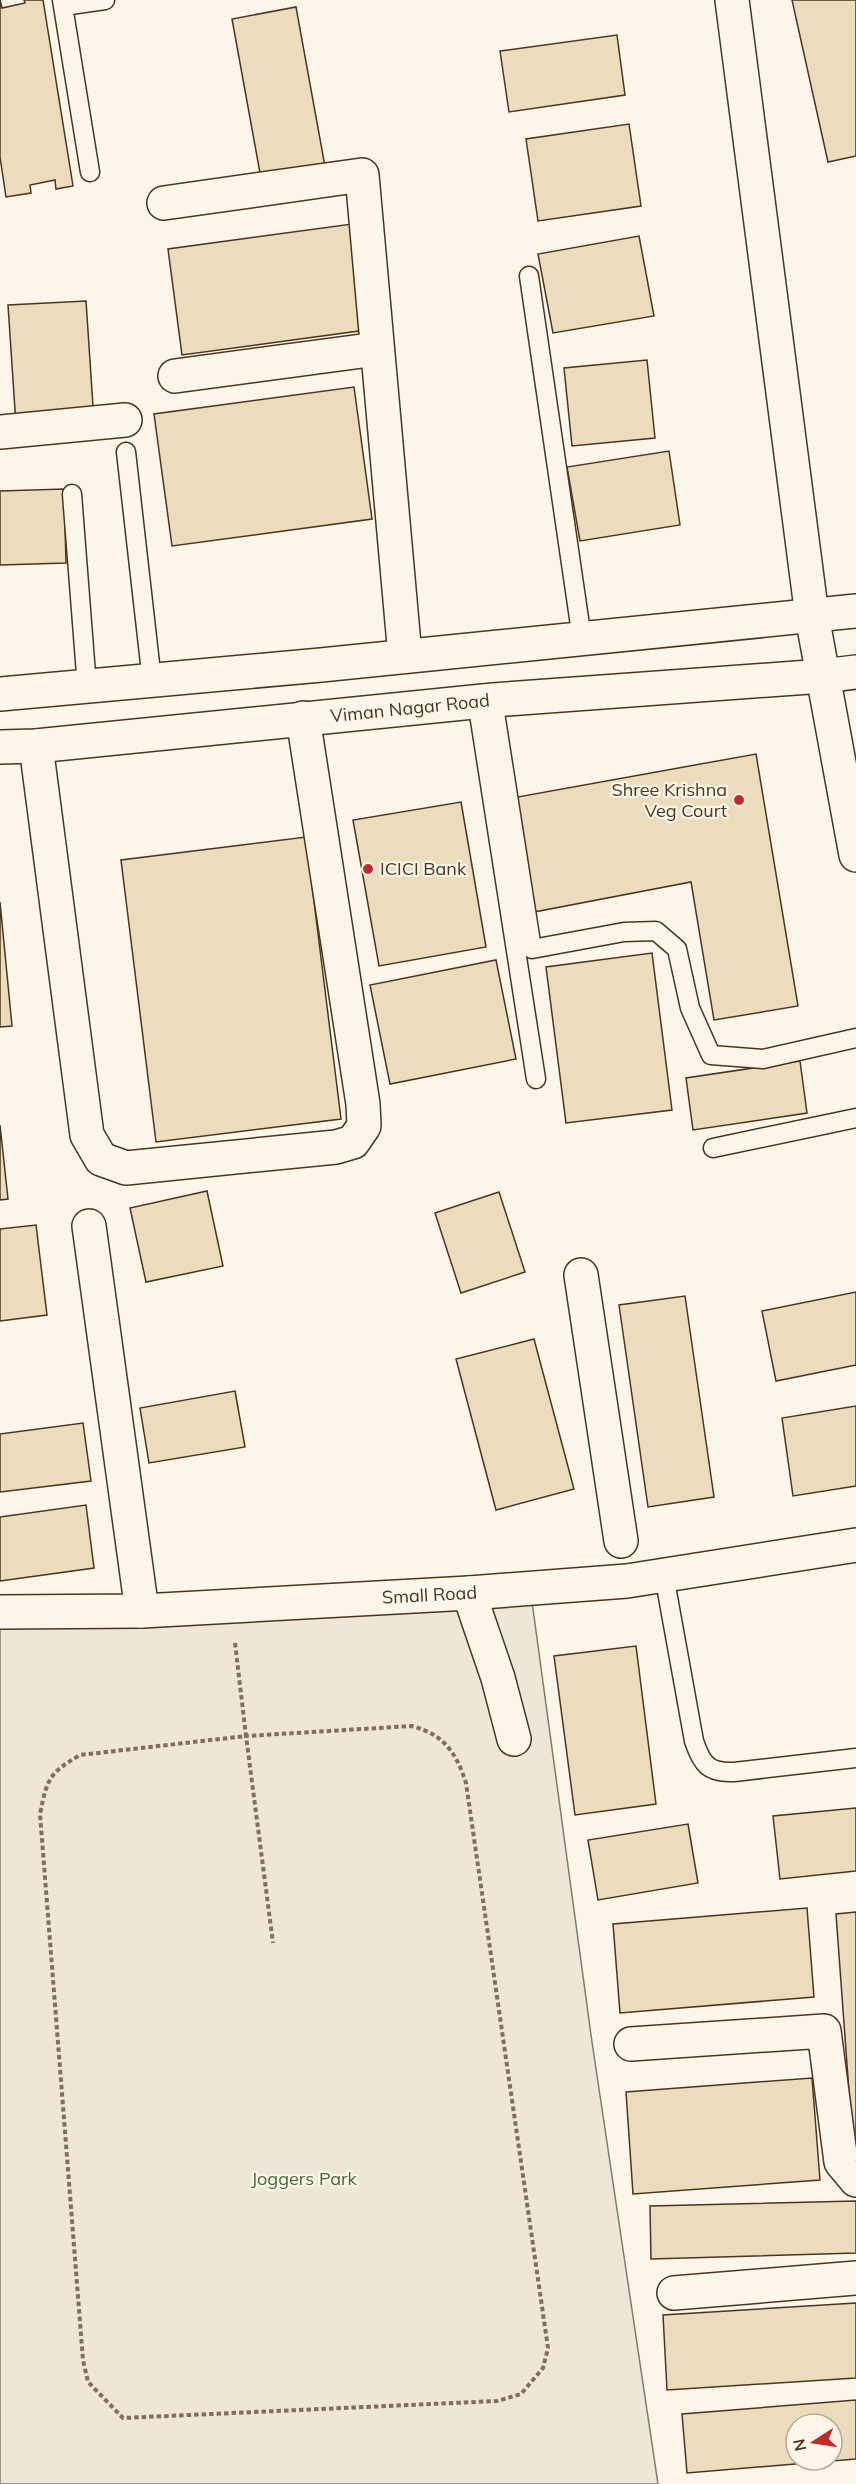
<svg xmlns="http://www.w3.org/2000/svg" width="856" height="2484" viewBox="0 0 856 2484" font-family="Mulish,sans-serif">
<rect width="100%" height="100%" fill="#fbf6e9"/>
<path fill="#ede6d9" stroke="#887966" stroke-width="1.5" d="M 530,1587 L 592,2042 L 658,2484 L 0,2484 L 0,1627 Z"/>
<path fill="#ecdcbc" stroke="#4a3520" stroke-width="1.5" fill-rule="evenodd" d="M 0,0 L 2,8 L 25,3 L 24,0 L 43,0 L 73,186 L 56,189 L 55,180 L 30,185 L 31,193 L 6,197 L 0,157 Z
M 792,0 L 856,0 L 856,156 L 828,162 Z
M 296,7 L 326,172 L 262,184 L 232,19 Z
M 617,35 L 625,95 L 509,112 L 500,51 Z
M 629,124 L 641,206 L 538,221 L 526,139 Z
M 352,224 L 366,330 L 182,355 L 168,249 Z
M 639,236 L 654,316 L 553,333 L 538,254 Z
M 86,301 L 94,421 L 16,425 L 8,305 Z
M 647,360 L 655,438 L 572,446 L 564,368 Z
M 354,387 L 372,519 L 172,546 L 154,414 Z
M 669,451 L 680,525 L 580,541 L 567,467 Z
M 64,489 L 66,563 L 0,565 L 0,491 Z
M 756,754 L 798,1006 L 714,1020 L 691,882 L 534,912 L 512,798 Z
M 461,802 L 486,947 L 379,966 L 353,820 Z
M 306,837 L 341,1119 L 156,1142 L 121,860 Z
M 0,902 L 12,1026 L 0,1027 Z
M 652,953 L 672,1110 L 566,1123 L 546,967 Z
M 496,960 L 516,1059 L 390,1084 L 370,985 Z
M 800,1061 L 807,1113 L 693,1130 L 686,1078 Z
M 0,1125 L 8,1199 L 0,1200 Z
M 207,1191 L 223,1266 L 146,1282 L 130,1208 Z
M 499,1192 L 525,1272 L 461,1293 L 435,1213 Z
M 36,1225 L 47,1315 L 0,1321 L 0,1229 Z
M 856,1292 L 856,1365 L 776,1381 L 762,1311 Z
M 685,1296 L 714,1497 L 648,1507 L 619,1305 Z
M 534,1339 L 574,1489 L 496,1510 L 456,1359 Z
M 235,1391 L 245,1447 L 149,1463 L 140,1408 Z
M 856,1406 L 856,1486 L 793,1496 L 782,1418 Z
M 83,1423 L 91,1481 L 0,1492 L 0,1434 Z
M 86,1505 L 94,1568 L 0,1581 L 0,1517 Z
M 636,1646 L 656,1804 L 575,1815 L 554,1656 Z
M 856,1808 L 856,1871 L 780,1879 L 773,1816 Z
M 688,1824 L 698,1883 L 598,1900 L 588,1840 Z
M 807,1908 L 814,1997 L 620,2013 L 613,1924 Z
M 856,1912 L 856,2159 L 854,2160 L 836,1914 Z
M 812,2078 L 820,2180 L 633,2194 L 626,2092 Z
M 856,2201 L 856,2253 L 651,2259 L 650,2206 Z
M 856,2303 L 856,2378 L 667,2390 L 663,2315 Z
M 856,2400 L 856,2459 L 687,2473 L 682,2414 ZM 796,2424 L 832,2424 L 832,2460 L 796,2460 Z"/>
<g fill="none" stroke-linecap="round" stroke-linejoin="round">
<defs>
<path id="service" d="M 62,0 L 90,172
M 63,6 L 105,0
M 529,276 L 582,639
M 126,452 L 152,681
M 72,494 L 87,687
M 493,700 L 532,949 L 624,932 L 656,931 L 677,949 L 690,1008 L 711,1055 L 763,1059 L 856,1038
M 477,701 L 536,1079
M 713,1148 L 856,1118
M 664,1575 L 694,1741 C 702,1765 709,1773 734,1772 L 856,1758"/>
<g id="minor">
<path d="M 732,0 L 812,616"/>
<path d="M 164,203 L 362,175 L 405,656"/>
<path d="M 175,376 L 377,349"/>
<path d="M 0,432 L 125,420"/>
<path d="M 36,746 L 87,1135 L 101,1159 L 126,1168 L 336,1147 L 353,1142 L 364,1126 L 363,1104 L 303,718"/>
<path d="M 89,1226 L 142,1611"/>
<path d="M 581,1275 L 621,1541"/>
<path d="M 469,1593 L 498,1678 L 514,1739"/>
<path id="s1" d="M 0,1612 L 142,1611 L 469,1593 L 627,1581 L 856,1545"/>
<path d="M 631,2044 L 824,2031 L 841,2162 L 856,2180"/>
<path d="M 674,2293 L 856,2278"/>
</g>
<g id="tertiary">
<path d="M 812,616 L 856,855"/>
<path d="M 0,694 L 321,665 L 856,611"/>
<path id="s2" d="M 0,747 L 36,746 L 493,700 L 823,676 L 856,672"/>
</g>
</defs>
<use href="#service" stroke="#4a3520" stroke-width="21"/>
<use href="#minor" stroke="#4a3520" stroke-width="36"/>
<use href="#tertiary" stroke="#4a3520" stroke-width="36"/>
<path stroke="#7f6f5c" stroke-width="4" stroke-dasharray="4.5 3" stroke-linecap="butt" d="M 235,1643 L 246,1736 L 80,1755 C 49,1773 47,1779 40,1814 L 83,2360 L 88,2382 L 123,2418 L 497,2401 L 521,2394 L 543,2368 L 548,2348 L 466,1783 C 456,1752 444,1735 412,1726 L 246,1736 L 273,1943"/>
<use href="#service" stroke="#fbf6e9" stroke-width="18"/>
<use href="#minor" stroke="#fbf6e9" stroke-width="33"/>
<use href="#tertiary" stroke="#fbf6e9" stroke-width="33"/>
</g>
<g fill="#c62828" stroke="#fbf6e9" stroke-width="2">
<circle cx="739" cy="800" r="6"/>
<circle cx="368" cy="869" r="6"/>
</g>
<g text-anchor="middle" stroke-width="4.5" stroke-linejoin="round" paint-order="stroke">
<g font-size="18" fill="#4a3520" stroke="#fbf6e9">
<text dy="6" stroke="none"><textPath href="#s2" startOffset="412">Viman Nagar Road</textPath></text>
<text dy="6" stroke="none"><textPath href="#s1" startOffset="430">Small Road</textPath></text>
</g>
<g font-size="18" fill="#4a3520" stroke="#fbf6e9" text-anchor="end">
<text x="727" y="796">Shree Krishna<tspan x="727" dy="21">Veg Court</tspan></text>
<text x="380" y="875" text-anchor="start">ICICI Bank</text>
</g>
<g font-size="18" fill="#436837" stroke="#fbf6e9">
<text x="304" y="2185">Joggers Park</text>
</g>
</g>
<g transform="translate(814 2442) rotate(258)"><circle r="28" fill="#fbf6e9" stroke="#b4a999" stroke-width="1.5"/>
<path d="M0-4.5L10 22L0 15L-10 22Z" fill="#c62828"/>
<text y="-9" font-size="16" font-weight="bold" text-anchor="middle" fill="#4a3520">N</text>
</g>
</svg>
